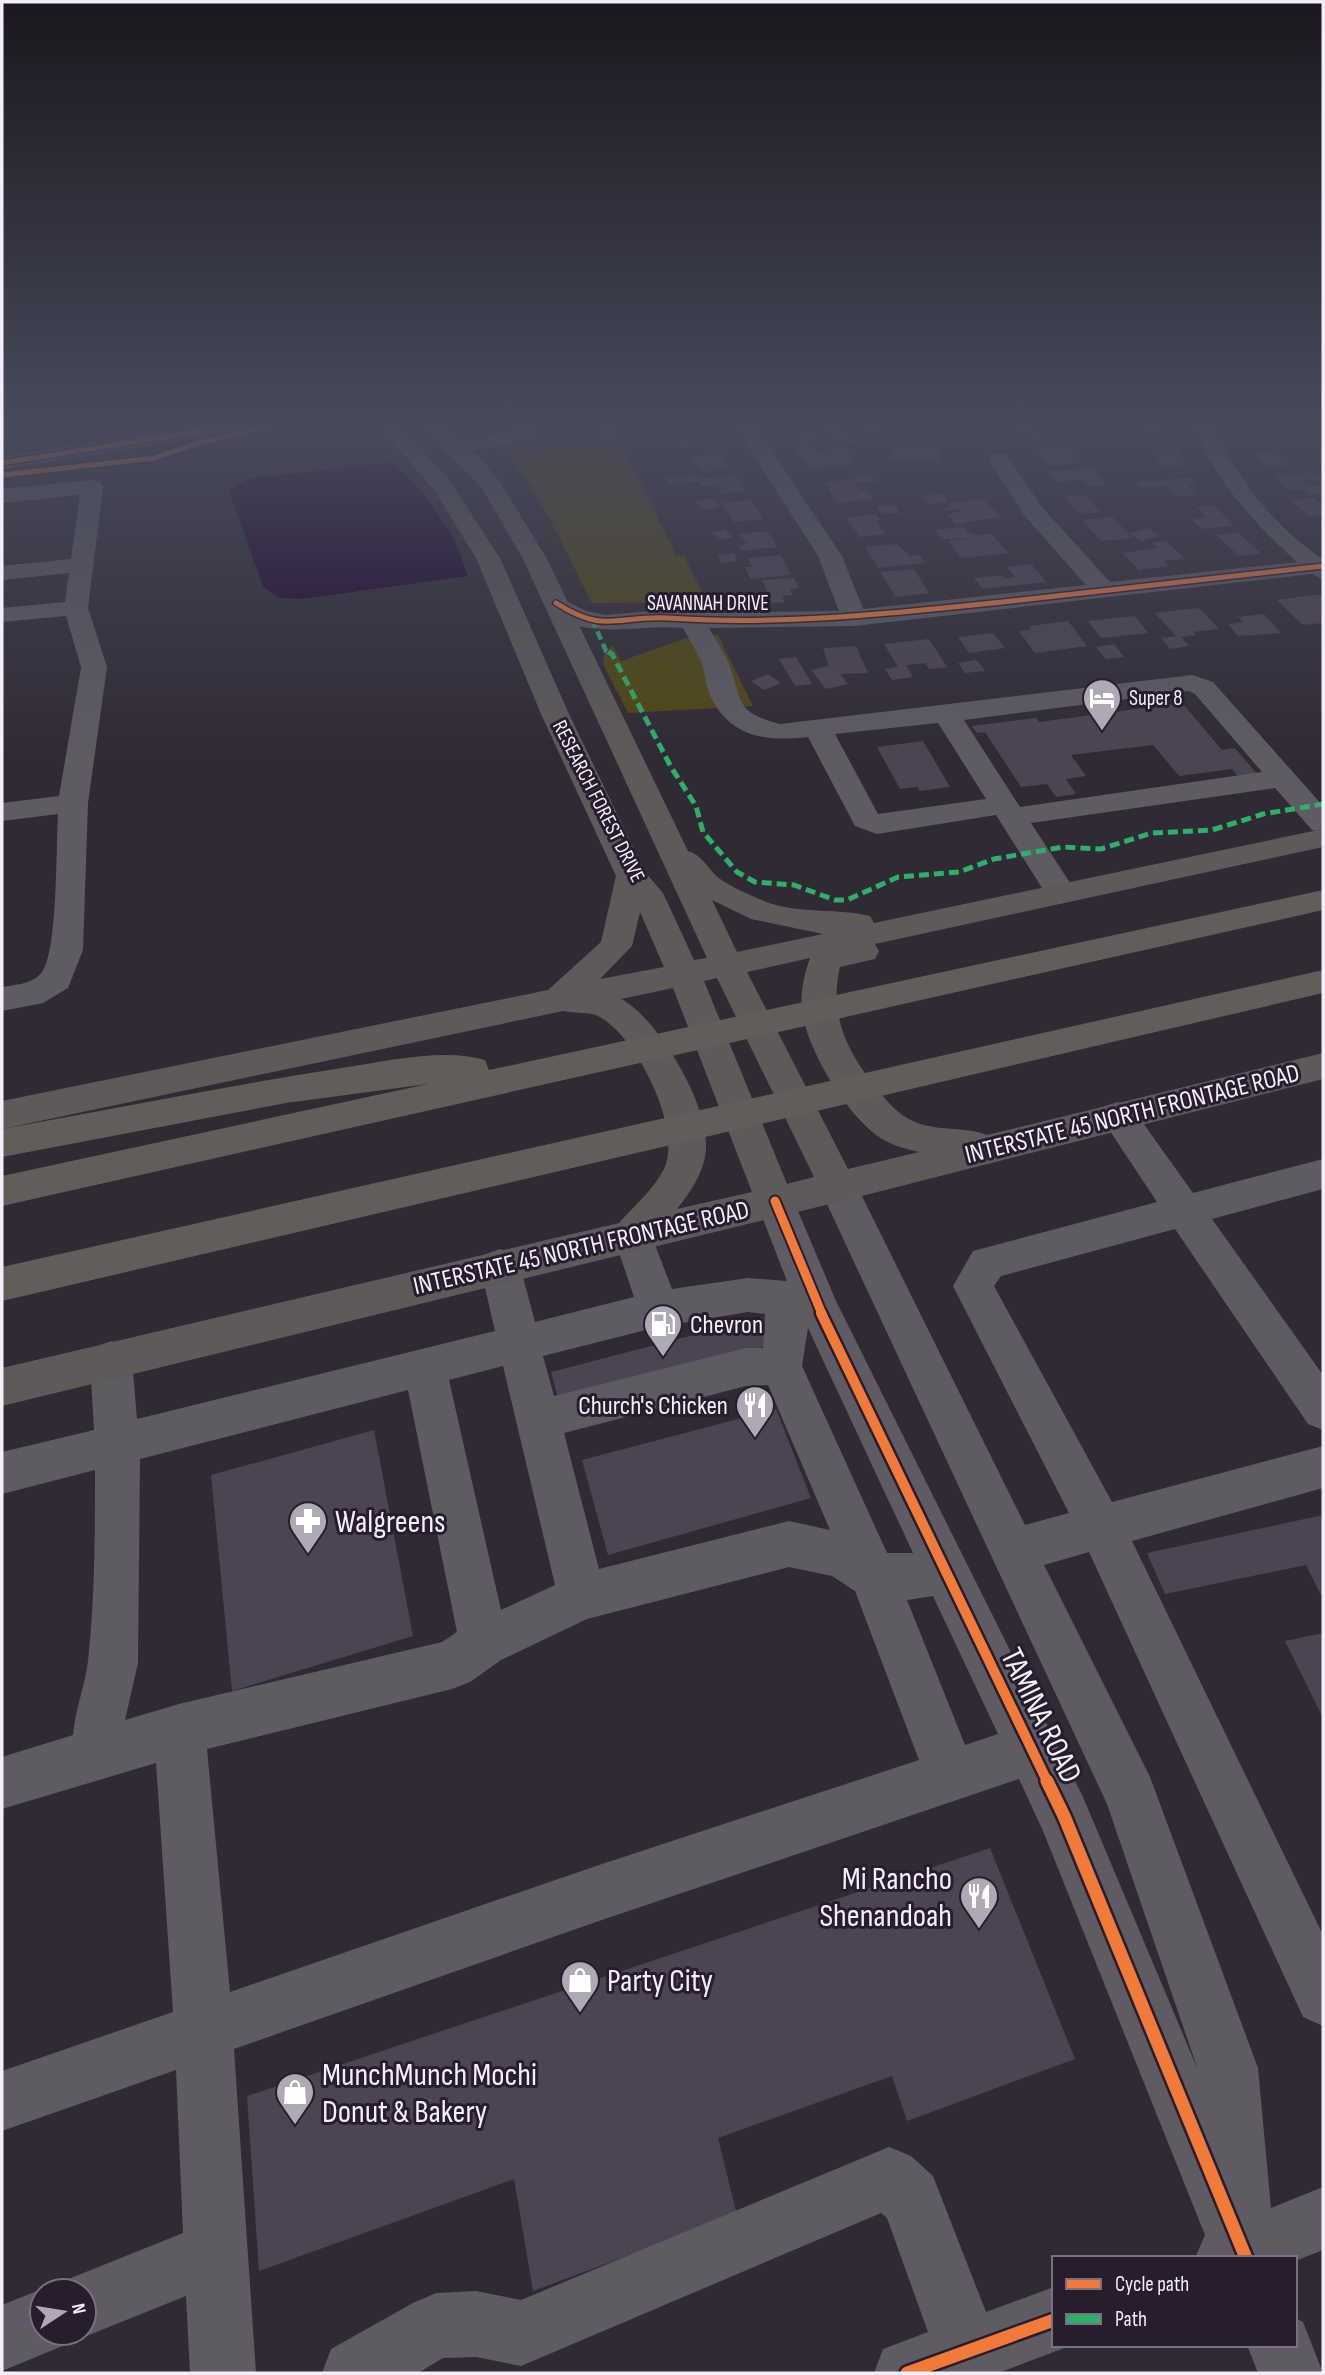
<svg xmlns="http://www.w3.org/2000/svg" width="1325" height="2375" viewBox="0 0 1325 2375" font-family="'Sofia Sans Condensed',sans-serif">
<rect width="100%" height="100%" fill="#302a35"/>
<path fill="#514711" d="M 612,423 L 676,556 L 684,556 L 707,602 L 592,603 C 570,561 533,476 499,447 L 601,436 L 596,424 Z
M 718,635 L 753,706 L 628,713 L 603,664 L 604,654 L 612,645 L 621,661 L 687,638 Z"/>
<path fill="#1e042c" d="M 393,462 L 421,491 L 452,534 L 468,576 L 302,599 L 280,598 L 263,587 L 230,493 L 236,485 L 251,478 Z"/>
<path fill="#4c4452" d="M 843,423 L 860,443 L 846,445 L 841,439 L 831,440 L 820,425 Z
M 869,423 L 894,423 L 901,427 L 870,434 L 858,425 Z
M 1023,423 L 1027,423 L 1055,433 L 1039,441 L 1008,430 Z
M 1134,423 L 1162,423 L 1171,438 L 1143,438 Z
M 813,431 L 821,443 L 811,444 L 816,451 L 846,448 L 857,464 L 811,469 L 793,449 L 802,448 L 792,433 Z
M 1085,438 L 1093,446 L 1068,448 L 1084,463 L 1049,466 L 1035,446 L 1077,444 L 1073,439 Z
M 710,439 L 714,445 L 677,449 L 674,442 Z
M 914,444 L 937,444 L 940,461 L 891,459 L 890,446 L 914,447 Z
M 1163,450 L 1178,450 L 1187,467 L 1162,467 L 1155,454 L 1165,454 Z
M 1271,451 L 1288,465 L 1270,467 L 1254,454 Z
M 721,454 L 731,469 L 701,472 L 691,457 Z
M 1093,468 L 1106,485 L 1089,486 L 1084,480 L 1055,482 L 1047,471 Z
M 870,473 L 876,482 L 855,483 L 860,491 L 868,490 L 874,499 L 837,503 L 825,482 L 857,479 L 854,475 Z
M 1316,473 L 1322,480 L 1302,480 L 1307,486 L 1323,486 L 1323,495 L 1308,495 L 1304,490 L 1287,490 L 1274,474 Z
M 696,475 L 698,479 L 736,475 L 745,491 L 721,494 L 716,486 L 701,487 L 699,482 L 670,485 L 666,478 Z
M 1190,478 L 1196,484 L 1188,485 L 1197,495 L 1177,496 L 1167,486 L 1140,488 L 1135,482 Z
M 943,494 L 948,502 L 928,504 L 922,496 Z
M 1085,495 L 1100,512 L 1079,514 L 1065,497 Z
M 711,498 L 720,506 L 704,510 L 695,502 Z
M 1314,498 L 1323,506 L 1323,515 L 1309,516 L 1291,500 Z
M 983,499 L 1001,517 L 956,524 L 947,514 L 960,512 L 957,509 L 946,511 L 944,508 L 951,507 L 948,504 Z
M 751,500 L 763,519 L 734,522 L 722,503 Z
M 895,505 L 900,513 L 882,514 L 877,506 Z
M 1215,506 L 1234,526 L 1202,529 L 1192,519 L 1206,517 L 1197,507 Z
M 876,514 L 880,520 L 876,521 L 886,534 L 860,537 L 846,518 Z
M 1113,517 L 1132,538 L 1101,541 L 1082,520 Z
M 963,527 L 969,533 L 977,535 L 992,534 L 1008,553 L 961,558 L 948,541 L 975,538 L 942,539 L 934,530 Z
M 1148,528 L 1159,536 L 1141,541 L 1129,533 Z
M 724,529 L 734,537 L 722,540 L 712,533 Z
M 767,531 L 778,547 L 742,551 L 738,545 L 747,544 L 737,534 Z
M 1237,532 L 1261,553 L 1239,556 L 1216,535 Z
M 1166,541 L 1185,559 L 1164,561 L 1169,566 L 1139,570 L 1122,553 L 1158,548 L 1152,543 Z
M 897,544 L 910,556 L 920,555 L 925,563 L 878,568 L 865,547 Z
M 734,553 L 738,561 L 721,563 L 718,555 Z
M 781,555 L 791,575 L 750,579 L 745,567 L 752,567 L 748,558 Z
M 1031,564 L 1046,582 L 982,589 L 974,578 L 1002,575 L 1005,579 L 1015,577 L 1007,567 Z
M 914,569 L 929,593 L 896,597 L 880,572 Z
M 794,578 L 799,588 L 790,589 L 793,595 L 782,596 L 785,602 L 772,603 L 762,580 Z
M 1321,594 L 1323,597 L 1323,623 L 1303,625 L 1277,600 Z
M 1199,608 L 1219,629 L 1193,632 L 1196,635 L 1181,637 L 1189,646 L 1170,649 L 1161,638 L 1176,636 L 1155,613 Z
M 1264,614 L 1281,633 L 1238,636 L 1228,624 L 1243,622 L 1238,617 Z
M 1135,616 L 1148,633 L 1101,638 L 1088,621 Z
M 1068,621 L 1087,646 L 1035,653 L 1019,631 L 1032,629 L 1029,626 Z
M 993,633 L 1005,648 L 969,653 L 958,637 Z
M 929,639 L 947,667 L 929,669 L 925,663 L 906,665 L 913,677 L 892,680 L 885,669 L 898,667 L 884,644 Z
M 1114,644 L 1124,657 L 1106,659 L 1096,647 Z
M 856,646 L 868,673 L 840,674 L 848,684 L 826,689 L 811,670 L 829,666 L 823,648 Z
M 796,657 L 812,684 L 795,686 L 779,659 Z
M 977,660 L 985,671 L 965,673 L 958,663 Z
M 768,674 L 781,683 L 764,690 L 751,681 Z
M 1182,703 L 1222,750 L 1235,748 L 1259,776 L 1240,779 L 1232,769 L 1179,776 L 1153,745 L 1071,755 L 1086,776 L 1066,779 L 1076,794 L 1056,797 L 1047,784 L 1021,787 L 985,732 L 977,733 L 972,726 L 1036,718 L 1039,722 Z
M 923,741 L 950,787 L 920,791 L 917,787 L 900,789 L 877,747 Z
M 763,1317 L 774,1344 L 559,1402 L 551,1372 Z
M 776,1409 L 811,1498 L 608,1555 L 582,1460 Z
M 374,1430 L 413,1636 L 232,1691 L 211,1475 Z
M 1323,1515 L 1323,1599 L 1306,1565 L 1165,1594 L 1147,1553 Z
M 1323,1633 L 1323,1718 L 1285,1641 Z
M 990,1848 L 1075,2059 L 907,2121 L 892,2076 L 718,2138 L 737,2215 L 533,2291 L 514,2179 L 259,2271 L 247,2096 Z"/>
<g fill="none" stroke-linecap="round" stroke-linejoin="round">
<path fill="#5e5b62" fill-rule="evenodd" d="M 211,423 L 248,423 L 245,427 L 187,440 L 2,469 L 2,457 Z
M 509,423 L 531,423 L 542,434 L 539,438 L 532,440 L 456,454 L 449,452 L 446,448 L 449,444 L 456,442 L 516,431 Z
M 733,423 L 753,423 L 842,556 L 863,609 L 1086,585 L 1024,515 L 988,458 L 992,454 L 1006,454 L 1041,506 L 1110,582 L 1297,562 C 1252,521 1214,480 1193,423 L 1213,423 C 1235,476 1274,528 1323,559 L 1323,579 L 1312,574 L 854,626 L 709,628 C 715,639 723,651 728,662 C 744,701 732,711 780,724 L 1192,675 L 1213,682 L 1323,806 L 1323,833 L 1312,830 L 1275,788 L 1031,823 L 1076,892 L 1071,899 L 1060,902 L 1049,899 L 996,815 L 877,834 L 855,826 L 808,737 C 765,742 728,737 709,693 C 705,683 705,671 701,661 C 696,650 689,639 683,628 C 641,623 572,645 544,603 L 547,598 L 556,596 L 586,611 L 605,615 L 665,610 L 692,613 L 839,611 L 818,556 ZM 1189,691 L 1195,694 L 1262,772 L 1020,807 L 964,720 ZM 938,723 L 986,799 L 878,814 L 835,734 Z
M 92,480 L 100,482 L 103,487 L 88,608 L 107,667 L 88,803 L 83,950 L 68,988 L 43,1003 L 2,1011 L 2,987 C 15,985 33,984 42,972 C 58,951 56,845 58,814 L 2,821 L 2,803 L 59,796 L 81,667 L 66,616 L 2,622 L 2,608 L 65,602 L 69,573 L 2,580 L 2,566 L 71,559 L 80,495 L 2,503 L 2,489 Z
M 1118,1102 L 1131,1106 L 1193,1193 L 1323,1159 L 1323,1189 L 1212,1219 L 1323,1375 L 1323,1430 L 1308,1424 L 1175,1229 L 1001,1276 L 994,1286 L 1112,1502 L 1323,1446 L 1323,1488 L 1132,1541 L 1323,1935 L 1323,2026 L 1303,2017 L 1089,1552 L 1044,1565 L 1150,1777 L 1258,2068 L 1271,2208 L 1323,2187 L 1323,2250 L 1295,2261 L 1295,2258 L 1195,2258 L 1205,2235 L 1043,1831 L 1019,1779 L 596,1922 L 234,2049 L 256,2373 L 190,2373 L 186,2296 L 84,2337 L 73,2333 L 84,2333 L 84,2291 L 57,2291 L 61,2282 L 183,2233 L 176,2070 L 2,2131 L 2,2071 L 173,2012 L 156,1763 L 2,1809 L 2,1757 L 73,1735 C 75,1710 85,1686 88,1661 C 95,1598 95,1533 95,1470 L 2,1494 L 2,1452 L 94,1430 L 90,1360 L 96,1347 L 111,1341 L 126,1347 L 132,1360 L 137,1419 L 495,1331 L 480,1266 L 486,1254 L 500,1249 L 514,1254 L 520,1266 L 535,1322 L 634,1297 L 613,1235 L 619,1224 L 633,1219 L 647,1224 L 672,1289 L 748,1278 L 787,1281 L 756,1201 L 761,1190 L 775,1186 L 789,1190 L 836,1301 L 1083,1797 L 1198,2070 L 1107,1804 L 819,1187 L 824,1176 L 838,1172 L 852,1176 L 1025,1525 L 1069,1513 L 953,1286 L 973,1251 L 1157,1202 L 1100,1116 L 1105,1106 ZM 748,1312 L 765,1314 L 763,1348 L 746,1348 L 554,1396 L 543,1356 L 658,1327 ZM 808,1328 L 913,1553 L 887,1553 L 802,1366 ZM 503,1366 L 555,1585 L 501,1610 L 449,1380 ZM 768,1385 L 830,1530 L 789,1521 L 599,1569 L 564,1433 L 746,1386 ZM 408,1390 L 457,1632 L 442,1642 L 179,1704 L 125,1720 L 138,1663 L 140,1459 ZM 789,1567 L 832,1576 L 855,1591 L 919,1760 L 596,1866 L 230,1992 L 207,1749 L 452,1689 L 470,1682 L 501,1660 L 587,1619 ZM 933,1596 L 998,1734 L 965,1745 L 907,1600 Z
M 889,2147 L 911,2156 L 933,2176 L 986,2312 L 1054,2287 L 1054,2345 L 1072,2345 L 998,2373 L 874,2373 L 883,2349 L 928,2332 L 887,2218 L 881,2213 L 521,2366 L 476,2357 L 443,2358 L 418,2373 L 322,2373 L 331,2349 L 413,2303 L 436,2293 L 476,2291 L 521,2300 Z
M 42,2289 L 46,2291 L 42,2291 L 42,2333 L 70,2333 L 65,2345 L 2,2371 L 2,2305 Z
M 1295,2318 L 1303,2322 L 1323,2373 L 1258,2373 L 1247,2345 L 1295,2345 Z"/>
<path fill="#5e5a5a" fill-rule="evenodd" d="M 376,423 L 397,423 L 450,481 L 500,558 L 569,714 L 645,872 L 663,893 L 694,960 L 707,958 L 523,559 L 483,490 L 420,423 L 442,423 L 480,458 L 500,482 L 547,559 L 688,851 C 703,855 709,871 720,879 C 733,888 754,897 769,903 C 802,914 838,908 870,916 L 874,923 L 1323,829 L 1323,847 L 875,944 L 879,951 L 875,959 L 840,967 C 829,1013 846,1050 874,1085 C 885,1099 897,1114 913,1121 C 936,1132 964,1126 987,1135 L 1323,1053 L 1323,1079 L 838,1202 L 2,1406 L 2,1368 L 619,1223 C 634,1206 654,1189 664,1169 C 683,1128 637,1038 600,1017 C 590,1011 575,1014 563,1011 L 2,1129 L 2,1101 L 548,990 L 601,942 L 616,876 L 541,714 L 476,558 L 435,491 ZM 712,900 L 751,919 L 823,934 L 737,952 ZM 640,912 L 664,967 L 600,979 L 632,946 ZM 810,958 C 804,975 800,993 802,1011 C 807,1050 849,1120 884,1140 C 894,1146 907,1149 919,1152 L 848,1169 L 747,972 ZM 717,978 L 814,1177 L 787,1184 L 704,981 ZM 673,988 L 752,1192 L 677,1209 C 691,1192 706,1169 706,1146 C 708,1104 658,1018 621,999 Z"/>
<path fill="#625d58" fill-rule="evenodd" d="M 1323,890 L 1323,910 L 2,1206 L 2,1176 L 428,1084 L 286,1103 L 2,1157 L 2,1129 C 117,1108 232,1085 348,1067 C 388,1061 445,1048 485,1060 L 489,1070 Z
M 1323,970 L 1323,993 L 2,1301 L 2,1267 Z"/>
<path stroke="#2db169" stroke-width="4.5" stroke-dasharray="9 4.5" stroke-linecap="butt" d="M 592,619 L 606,651 L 611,654"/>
<path stroke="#2db169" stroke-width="5" stroke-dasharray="10 5" stroke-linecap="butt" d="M 608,652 L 612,654 L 671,767 L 696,806 L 703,832 L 737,872 L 755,882 L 794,885 L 835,900 L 847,900 L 898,877 L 959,872 L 994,859 L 1063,847 L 1101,849 L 1152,833 L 1212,830 L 1263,814 L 1323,804"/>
<defs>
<path id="cycleway-far3" d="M 2,463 L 202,431
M 2,475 L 155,458 L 192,445 L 279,423
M 556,603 C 606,635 617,615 668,618 C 783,626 897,613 1012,601 C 1115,589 1219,578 1323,566"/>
<path id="cycleway-far2" d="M 775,1201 L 822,1314"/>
<path id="cycleway-far1" d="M 821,1313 L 1048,1783"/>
<path id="cycleway" d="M 1047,1781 L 1064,1816 L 1246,2258
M 907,2373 L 1054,2320"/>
</defs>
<use href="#cycleway-far3" stroke="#271d2e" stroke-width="8"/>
<use href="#cycleway-far2" stroke="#271d2e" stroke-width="13"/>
<use href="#cycleway-far1" stroke="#271d2e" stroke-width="15"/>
<use href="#cycleway" stroke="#271d2e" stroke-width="18"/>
<use href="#cycleway-far3" stroke="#f17a3a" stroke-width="5"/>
<use href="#cycleway-far2" stroke="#f17a3a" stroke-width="9"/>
<use href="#cycleway-far1" stroke="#f17a3a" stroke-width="10"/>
<use href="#cycleway" stroke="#f17a3a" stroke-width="13"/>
</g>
<linearGradient id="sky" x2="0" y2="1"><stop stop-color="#1a171d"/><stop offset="0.56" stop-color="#484a5c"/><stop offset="1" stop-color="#484a5c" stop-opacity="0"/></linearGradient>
<rect width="1325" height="755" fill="url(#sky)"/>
<defs>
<symbol id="hotel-pin" viewBox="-11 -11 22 30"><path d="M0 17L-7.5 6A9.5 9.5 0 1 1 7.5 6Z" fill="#afa9b5" stroke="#271d2e"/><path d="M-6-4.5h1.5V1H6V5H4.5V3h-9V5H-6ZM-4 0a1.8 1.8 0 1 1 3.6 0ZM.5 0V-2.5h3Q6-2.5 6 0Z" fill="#fff"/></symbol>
<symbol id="fuel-pin" viewBox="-11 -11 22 30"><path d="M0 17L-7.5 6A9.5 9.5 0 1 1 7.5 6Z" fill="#afa9b5" stroke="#271d2e"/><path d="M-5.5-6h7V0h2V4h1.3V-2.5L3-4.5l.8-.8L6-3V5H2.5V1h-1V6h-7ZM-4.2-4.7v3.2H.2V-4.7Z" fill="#fff"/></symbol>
<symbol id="restaurant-pin" viewBox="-11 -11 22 30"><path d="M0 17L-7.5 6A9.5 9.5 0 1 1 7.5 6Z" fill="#afa9b5" stroke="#271d2e"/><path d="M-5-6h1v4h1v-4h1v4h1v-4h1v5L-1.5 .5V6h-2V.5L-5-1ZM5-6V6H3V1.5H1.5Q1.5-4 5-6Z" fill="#fff"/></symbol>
<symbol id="pharmacy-pin" viewBox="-11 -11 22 30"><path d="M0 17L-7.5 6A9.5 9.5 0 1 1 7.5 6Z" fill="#afa9b5" stroke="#271d2e"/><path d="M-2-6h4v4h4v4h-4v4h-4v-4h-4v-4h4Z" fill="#fff"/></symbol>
<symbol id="shop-pin" viewBox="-11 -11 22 30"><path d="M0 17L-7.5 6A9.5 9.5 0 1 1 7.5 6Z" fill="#afa9b5" stroke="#271d2e"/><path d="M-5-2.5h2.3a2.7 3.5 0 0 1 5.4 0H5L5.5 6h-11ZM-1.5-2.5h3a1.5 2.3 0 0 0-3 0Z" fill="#fff"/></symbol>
</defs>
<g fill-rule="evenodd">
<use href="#hotel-pin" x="1080" y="676" width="44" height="60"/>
<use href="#fuel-pin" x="641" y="1302" width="44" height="60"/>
<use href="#restaurant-pin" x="733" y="1383" width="44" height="60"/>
<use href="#pharmacy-pin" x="286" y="1499" width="44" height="60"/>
<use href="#restaurant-pin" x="957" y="1874" width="44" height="60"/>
<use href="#shop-pin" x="558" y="1958" width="44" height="60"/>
<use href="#shop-pin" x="273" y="2070" width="44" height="60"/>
</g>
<g text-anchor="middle" stroke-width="6" stroke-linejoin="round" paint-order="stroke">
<g font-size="21" fill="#f4edfa" stroke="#271d2e">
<text x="708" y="610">SAVANNAH DRIVE</text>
<text transform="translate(599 801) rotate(63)" y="7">RESEARCH FOREST DRIVE</text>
</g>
<g font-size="21" fill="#f4edfa" stroke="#271d2e" text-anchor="start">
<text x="1129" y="705">Super 8</text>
</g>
<g font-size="26" fill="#f4edfa" stroke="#271d2e">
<text transform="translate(1132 1113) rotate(-14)" y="9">INTERSTATE 45 NORTH FRONTAGE ROAD</text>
<text transform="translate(581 1247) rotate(-13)" y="9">INTERSTATE 45 NORTH FRONTAGE ROAD</text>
</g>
<g font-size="26" fill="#f4edfa" stroke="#271d2e" text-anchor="start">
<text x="690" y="1333">Chevron</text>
<text x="728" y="1414" text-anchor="end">Church's Chicken</text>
</g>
<g font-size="32" fill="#f4edfa" stroke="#271d2e" text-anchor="start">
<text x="335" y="1532">Walgreens</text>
<text x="952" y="1889" text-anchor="end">Mi Rancho<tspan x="952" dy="37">Shenandoah</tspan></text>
<text x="607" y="1991">Party City</text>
<text x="322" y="2085">MunchMunch Mochi<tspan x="322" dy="37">Donut &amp; Bakery</tspan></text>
</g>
<g font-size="32" fill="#f4edfa" stroke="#271d2e">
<text transform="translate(1042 1715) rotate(64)" y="11">TAMINA ROAD</text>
</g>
</g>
<rect width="1325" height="2375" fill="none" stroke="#f4edfa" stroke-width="7"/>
<rect x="1052" y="2256" width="245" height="91" fill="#271d2e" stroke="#797080" stroke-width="2"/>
<rect x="1066" y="2279" width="35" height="10" fill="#f17a3a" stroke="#797080" stroke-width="2"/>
<text x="1115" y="2291" font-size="21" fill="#f4edfa">Cycle path</text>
<rect x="1066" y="2314" width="35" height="10" fill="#2db169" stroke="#797080" stroke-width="2"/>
<text x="1115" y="2326" font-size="21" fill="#f4edfa">Path</text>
<g transform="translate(63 2312) rotate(78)"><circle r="33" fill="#271d2e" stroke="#797080" stroke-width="2"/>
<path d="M0-5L12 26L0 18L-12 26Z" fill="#afa9b5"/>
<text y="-10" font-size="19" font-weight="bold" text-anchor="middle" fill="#f4edfa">N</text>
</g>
</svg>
